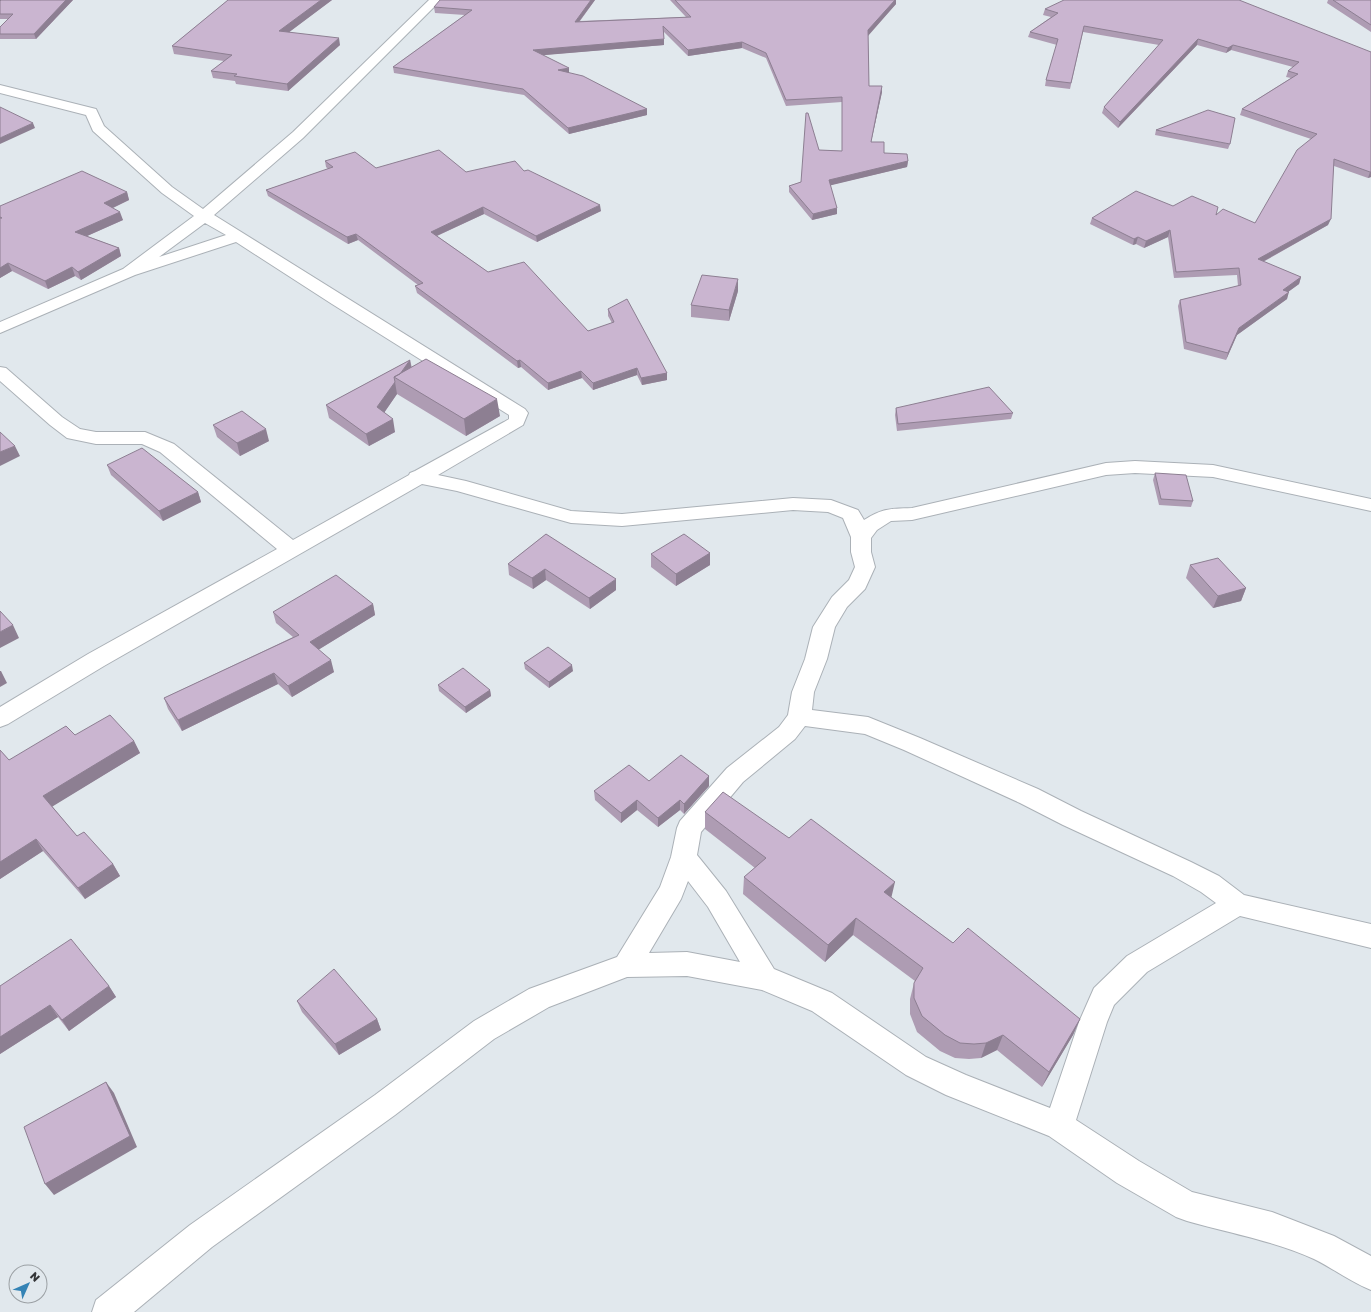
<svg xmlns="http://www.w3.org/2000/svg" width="1371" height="1312" viewBox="0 0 1371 1312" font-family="'Golos Text',sans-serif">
<rect width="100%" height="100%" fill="#e1e8ed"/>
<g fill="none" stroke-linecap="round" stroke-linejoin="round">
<defs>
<path id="street" d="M 429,0 L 441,0 L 303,138 L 214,215 L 525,409 L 528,413 L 523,425 L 438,475 L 466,481 L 571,511 L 622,514 L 793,498 L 831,500 L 858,510 L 864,520 C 884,508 888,509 912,508 L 1106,463 L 1135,461 L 1213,465 L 1371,499 L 1371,511 L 1213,477 L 1135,473 L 1106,475 L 912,520 L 891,521 L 877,530 L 871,538 L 871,552 L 875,567 L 865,589 L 847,607 L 835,627 L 827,659 L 814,692 L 812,710 L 868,717 L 920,738 L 1038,789 L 1081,811 L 1191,862 L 1219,876 L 1244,895 L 1371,924 L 1371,948 L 1240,916 L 1147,972 L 1114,1005 L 1107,1022 L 1076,1120 L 1139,1161 L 1192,1192 L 1272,1212 L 1334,1236 L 1371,1256 L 1371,1290 C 1351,1282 1334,1269 1314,1259 C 1274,1241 1229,1233 1187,1221 L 1176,1217 L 1117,1183 L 1049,1136 L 946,1095 L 906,1075 L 812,1011 L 762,990 L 687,976 L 627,977 L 549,1007 L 494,1039 L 395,1115 L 212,1247 L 134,1312 L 92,1312 L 96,1300 L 190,1225 L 375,1095 L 474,1021 L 529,989 L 617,957 L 660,887 L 671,857 L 677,828 L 680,821 L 727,768 L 779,727 L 788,715 L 792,692 L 805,659 L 813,627 L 832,597 L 849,580 L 855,567 L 851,552 L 851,537 L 843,518 L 828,512 L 793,510 L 622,526 L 571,523 L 457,491 L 422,484 L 104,666 L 8,724 L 0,727 L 0,707 L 88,654 L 277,549 L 160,452 L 142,444 L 96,444 L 67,438 L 50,425 L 0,381 L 0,367 L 6,368 L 62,417 L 80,429 L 96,432 L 145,432 L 174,444 L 293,540 L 409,475 L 410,473 L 415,471 L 504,422 L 509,419 L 509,415 L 332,304 L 236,242 L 135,275 L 0,333 L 0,322 L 123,269 L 194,216 L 162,193 L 93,131 L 86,115 L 0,93 L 0,85 L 96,109 L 104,126 L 172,187 L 203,209 L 293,132 ZM 205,223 L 226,235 L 159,257 ZM 805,726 L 865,734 L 904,750 L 1020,803 L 1063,825 L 1173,876 L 1201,892 L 1216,903 L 1127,956 L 1094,988 L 1079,1022 L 1050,1108 L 966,1075 L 926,1057 L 832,993 L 774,969 L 726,891 L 697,855 L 701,832 L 743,782 L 795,739 ZM 688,881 L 708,907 L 740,962 L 687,952 L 649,953 L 681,899 Z"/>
</defs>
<use href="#street" stroke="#abb1b7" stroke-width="2"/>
<use href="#street" fill="#fff" fill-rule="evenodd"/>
</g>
<path fill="#ae9cb3" d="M 73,0 L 36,39 L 0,39 L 0,27 L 8,19 L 0,19 L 0,1 Z
M 228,0 L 332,0 L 289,32 L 340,45 L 288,91 L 236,84 L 235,81 L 213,78 L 211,71 L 224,61 L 174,54 L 172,46 Z
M 595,0 L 580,21 L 686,17 L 670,0 L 896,0 L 896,4 L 868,35 L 869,86 L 882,92 L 871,142 L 884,153 L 908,161 L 907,167 L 830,185 L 837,214 L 812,220 L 789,192 L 789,186 L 801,182 L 819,150 L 842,151 L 842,102 L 786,106 L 766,58 L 742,48 L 688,56 L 664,32 L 664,45 L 542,55 L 569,73 L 647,109 L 647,115 L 569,134 L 524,95 L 394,73 L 393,67 L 465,15 L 435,13 L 434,7 Z
M 1328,0 L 1371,0 L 1371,32 L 1327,3 Z
M 1045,9 L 1371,52 L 1371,177 L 1368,178 L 1334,166 L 1328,225 L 1263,262 L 1301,277 L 1299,284 L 1288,292 L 1287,299 L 1237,335 L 1226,360 L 1184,349 L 1178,306 L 1180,300 L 1238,286 L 1237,275 L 1174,278 L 1168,237 L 1144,248 L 1136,244 L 1133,245 L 1090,224 L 1092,218 L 1173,206 L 1255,223 L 1311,139 L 1240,115 L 1242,109 L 1291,78 L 1286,77 L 1288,71 L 1293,67 L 1231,50 L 1226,53 L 1197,45 L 1118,128 L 1102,113 L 1104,107 L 1159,45 L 1083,32 L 1070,89 L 1045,86 L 1046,80 L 1057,45 L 1028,37 L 1030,32 L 1051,17 L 1043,15 Z
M 1156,130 L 1230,144 L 1228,149 L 1155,135 Z
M 325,161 L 376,168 L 466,172 L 524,171 L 601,211 L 537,242 L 484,214 L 437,236 L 488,272 L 588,331 L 612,323 L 608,316 L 608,309 L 667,373 L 667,380 L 642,385 L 637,375 L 593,390 L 582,378 L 548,390 L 521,367 L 518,368 L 417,293 L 415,286 L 418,285 L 358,240 L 348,244 L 268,196 L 266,190 L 328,169 L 326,167 Z
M 127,192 L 129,200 L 113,208 L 123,220 L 87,236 L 119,248 L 121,256 L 81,280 L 75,276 L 48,289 L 12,271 L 0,278 L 0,206 Z
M 738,291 L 729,321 L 691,317 L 691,305 Z
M 410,360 L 412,368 L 500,416 L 466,436 L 397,394 L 384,413 L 395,432 L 369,446 L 329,418 L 326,405 Z
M 896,408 L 1013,413 L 1011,419 L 897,431 L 895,415 Z
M 213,425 L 269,441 L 240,456 L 217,437 Z
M 107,465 L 198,492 L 201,502 L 163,521 L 111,475 Z
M 1155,473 L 1193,501 L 1191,507 L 1159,505 L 1153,480 Z
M 546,534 L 616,590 L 590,609 L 546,580 L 533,589 L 509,575 L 508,564 Z
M 710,553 L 710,565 L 676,586 L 651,567 L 651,554 Z
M 1190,565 L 1246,588 L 1241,601 L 1213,608 L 1186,578 Z
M 373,604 L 375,615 L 318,650 L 334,672 L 292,697 L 278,684 L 182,731 L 168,709 L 164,698 L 293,637 L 276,623 L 273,612 Z
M 524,663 L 573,671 L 549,688 L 525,669 Z
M 438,685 L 490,690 L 491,696 L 466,713 L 439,691 Z
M 75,735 L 134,741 L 140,753 L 52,806 L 77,836 L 113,864 L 120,876 L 85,899 L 43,851 L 0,879 L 0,750 L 9,760 Z
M 709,776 L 709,786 L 684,814 L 680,810 L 658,827 L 637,810 L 621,823 L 595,800 L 594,791 L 649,781 Z
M 705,812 L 789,838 L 892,898 L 953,943 L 1080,1019 L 1073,1035 L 1042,1087 L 997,1050 L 981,1058 L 969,1059 L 955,1058 L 940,1051 L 917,1032 L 910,1014 L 910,999 L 914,983 L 915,981 L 853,935 L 825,962 L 743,894 L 744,877 L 755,868 L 705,829 Z
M 0,986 L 109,986 L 116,997 L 69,1031 L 58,1017 L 0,1054 Z
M 297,1001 L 377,1019 L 381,1030 L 339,1055 L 302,1012 Z"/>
<path fill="#8d7f92" d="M 66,0 L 73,0 L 36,39 L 34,34 Z
M 321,0 L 332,0 L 280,39 L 279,31 Z
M 591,0 L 595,0 L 575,27 L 575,22 Z
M 895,0 L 896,0 L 896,4 L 868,36 L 868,30 Z
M 339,38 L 340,45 L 288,91 L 287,84 Z
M 664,39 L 664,45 L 534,56 L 533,50 Z
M 1198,39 L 1197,45 L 1118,128 L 1120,122 Z
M 742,42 L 742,48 L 688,56 L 688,50 Z
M 1233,45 L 1231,50 L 1226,53 L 1228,48 Z
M 569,68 L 569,74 L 558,70 Z
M 882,86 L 882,92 L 870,147 L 871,142 Z
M 647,109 L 647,115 L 569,134 L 568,128 Z
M 33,123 L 35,128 L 0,144 L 0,138 Z
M 908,161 L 907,167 L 828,186 L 829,180 Z
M 1370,172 L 1371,172 L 1371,177 L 1368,178 Z
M 127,192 L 129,200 L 106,211 L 104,203 Z
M 600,205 L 601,211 L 537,242 L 536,236 Z
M 483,207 L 484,214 L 432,238 L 431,232 Z
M 837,208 L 837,214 L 812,220 L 813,214 Z
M 120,212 L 123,220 L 78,240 L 75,232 Z
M 1331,219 L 1328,225 L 1255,266 L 1258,259 Z
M 1170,230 L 1168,237 L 1144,248 L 1146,241 Z
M 356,234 L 358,240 L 348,244 L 347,237 Z
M 1138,237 L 1136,244 L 1133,245 L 1134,239 Z
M 119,248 L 121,256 L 81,280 L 78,272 Z
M 8,263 L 12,271 L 0,278 L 0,268 Z
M 72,267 L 75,276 L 48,289 L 45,281 Z
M 1301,277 L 1299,284 L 1281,297 L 1283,290 Z
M 738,279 L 738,291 L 729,321 L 729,310 Z
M 1289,292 L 1287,299 L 1237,335 L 1226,360 L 1228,353 L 1239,328 Z
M 410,360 L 412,372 L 397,379 Z
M 520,360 L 521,367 L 518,368 L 517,361 Z
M 637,368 L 637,375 L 593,390 L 593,383 Z
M 581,371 L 582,378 L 548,390 L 548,383 Z
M 667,373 L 667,380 L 642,385 L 641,378 Z
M 395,382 L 397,394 L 379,420 L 377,407 Z
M 497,399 L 500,416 L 466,436 L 464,419 Z
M 393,419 L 395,432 L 369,446 L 366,434 Z
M 266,429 L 269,441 L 240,456 L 237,443 Z
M 15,446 L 20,456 L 0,466 L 0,452 Z
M 198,492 L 201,502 L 163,521 L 159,511 Z
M 710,553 L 710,565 L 676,586 L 676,574 Z
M 545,569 L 546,580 L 533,589 L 532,578 Z
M 616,579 L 616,590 L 590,609 L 589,598 Z
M 1246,588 L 1241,601 L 1213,608 L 1218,596 Z
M 373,604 L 375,615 L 313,653 L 310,642 Z
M 13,625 L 19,638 L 0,648 L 0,632 Z
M 331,660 L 334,672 L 292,697 L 288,686 Z
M 572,665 L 573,671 L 549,688 L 549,682 Z
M 0,671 L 1,671 L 7,683 L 0,687 Z
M 274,673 L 278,684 L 182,731 L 178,720 Z
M 490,690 L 491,696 L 466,713 L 465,707 Z
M 134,741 L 140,753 L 50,808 L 43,796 Z
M 709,776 L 709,786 L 684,814 L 684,804 Z
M 637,800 L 637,810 L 621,823 L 621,813 Z
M 680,800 L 680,810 L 658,827 L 658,818 Z
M 36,839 L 43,851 L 0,879 L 0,862 Z
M 113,864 L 120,876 L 85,899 L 78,888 Z
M 895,882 L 891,899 L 884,892 Z
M 856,918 L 853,935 L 825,962 L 828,945 Z
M 109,986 L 116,997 L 69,1031 L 62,1020 Z
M 50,1005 L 58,1017 L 0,1054 L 0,1037 Z
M 377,1019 L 381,1030 L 339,1055 L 335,1044 Z
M 1080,1019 L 1073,1035 L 1042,1087 L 1049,1072 Z
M 1003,1035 L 997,1050 L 981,1058 L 986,1043 Z
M 106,1082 L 114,1093 L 137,1147 L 54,1195 L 45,1184 Z"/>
<path fill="#cab5d0" stroke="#8d7f92" d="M 1,0 L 66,0 L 34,34 L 0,34 L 0,27 L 13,14 L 0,14 L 0,1 Z
M 228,0 L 321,0 L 279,31 L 339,38 L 287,84 L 234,76 L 237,74 L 211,71 L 232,55 L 172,46 Z
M 440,0 L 591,0 L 575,22 L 691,17 L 675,0 L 895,0 L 868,30 L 869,86 L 882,86 L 871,142 L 884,142 L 884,153 L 907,154 L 908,161 L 829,180 L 837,208 L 813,214 L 789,186 L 801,182 L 806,113 L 808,113 L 819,150 L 842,151 L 842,97 L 786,100 L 766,53 L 742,42 L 688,50 L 663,26 L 664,39 L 533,50 L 569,68 L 558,70 L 583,76 L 647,109 L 568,128 L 523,89 L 393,67 L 472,10 L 434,7 Z
M 1064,0 L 1239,0 L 1371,52 L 1371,172 L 1370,172 L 1334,159 L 1331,219 L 1258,259 L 1301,277 L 1283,290 L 1289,292 L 1239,328 L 1228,353 L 1186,342 L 1180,300 L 1241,285 L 1239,268 L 1176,272 L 1170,230 L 1146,241 L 1138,237 L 1134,239 L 1092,218 L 1136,191 L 1173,206 L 1192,196 L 1218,207 L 1216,215 L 1223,209 L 1255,223 L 1297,150 L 1317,134 L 1242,109 L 1298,74 L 1288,71 L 1299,62 L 1233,45 L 1228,48 L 1198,39 L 1120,122 L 1104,107 L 1163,40 L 1084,26 L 1071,83 L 1046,80 L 1058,39 L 1030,32 L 1058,13 L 1045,9 Z
M 1333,0 L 1371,0 L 1371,25 Z
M 0,107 L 33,123 L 0,138 Z
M 1208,110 L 1235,118 L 1230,144 L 1156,130 Z
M 439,150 L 466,172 L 515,161 L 524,171 L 528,170 L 600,205 L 536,236 L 483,207 L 431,232 L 488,272 L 524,262 L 588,331 L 614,322 L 608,309 L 627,299 L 667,373 L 641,378 L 637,368 L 593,383 L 581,371 L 548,383 L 520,360 L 517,361 L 415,286 L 423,283 L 356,234 L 347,237 L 266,190 L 333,167 L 325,161 L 355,152 L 376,168 Z
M 82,171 L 127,192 L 104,203 L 120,212 L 75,232 L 119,248 L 78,272 L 72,267 L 45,281 L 8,263 L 0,268 L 0,218 L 2,218 L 0,217 L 0,206 Z
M 702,275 L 738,279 L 729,310 L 691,305 Z
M 426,359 L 497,399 L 464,419 L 394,377 Z
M 410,360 L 400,374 L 394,377 L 395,382 L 377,407 L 393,419 L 366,434 L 326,405 Z
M 989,387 L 1013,413 L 898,424 L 896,408 Z
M 242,411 L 266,429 L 237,443 L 213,425 Z
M 0,432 L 15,446 L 0,452 Z
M 142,448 L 198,492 L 159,511 L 107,465 Z
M 1155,473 L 1186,475 L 1193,501 L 1161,499 Z
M 546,534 L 616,579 L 589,598 L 545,569 L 532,578 L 508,564 Z
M 684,534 L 710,553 L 676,574 L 651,554 Z
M 1218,558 L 1246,588 L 1218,596 L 1190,565 Z
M 336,575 L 373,604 L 310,642 L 331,660 L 288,686 L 274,673 L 178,720 L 164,698 L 299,635 L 273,612 Z
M 0,611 L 13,625 L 0,632 Z
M 548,647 L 572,665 L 549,682 L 524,663 Z
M 463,668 L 490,690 L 465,707 L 438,685 Z
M 110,715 L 134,741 L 43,796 L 77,836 L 84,832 L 113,864 L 78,888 L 36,839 L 0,862 L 0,750 L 9,760 L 66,726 L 75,735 Z
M 681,755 L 709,776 L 684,804 L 680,800 L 658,818 L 637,800 L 621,813 L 594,791 L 629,765 L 649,781 Z
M 723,792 L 789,838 L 811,819 L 895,882 L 884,892 L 953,943 L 968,928 L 1080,1019 L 1049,1072 L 1003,1035 L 986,1043 L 974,1044 L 960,1043 L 945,1035 L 922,1016 L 914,998 L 914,983 L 923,968 L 856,918 L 828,945 L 744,877 L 766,858 L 705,812 Z
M 71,939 L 109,986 L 62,1020 L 50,1005 L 0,1037 L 0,986 Z
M 334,969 L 377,1019 L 335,1044 L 297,1001 Z
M 106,1082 L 130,1136 L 45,1184 L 24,1127 Z"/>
<g transform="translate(28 1284) rotate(45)"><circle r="19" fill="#e1e8ed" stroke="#9ba0a4"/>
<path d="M0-3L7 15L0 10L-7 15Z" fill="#3483b5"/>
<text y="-6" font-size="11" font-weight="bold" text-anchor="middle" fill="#333537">N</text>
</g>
</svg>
